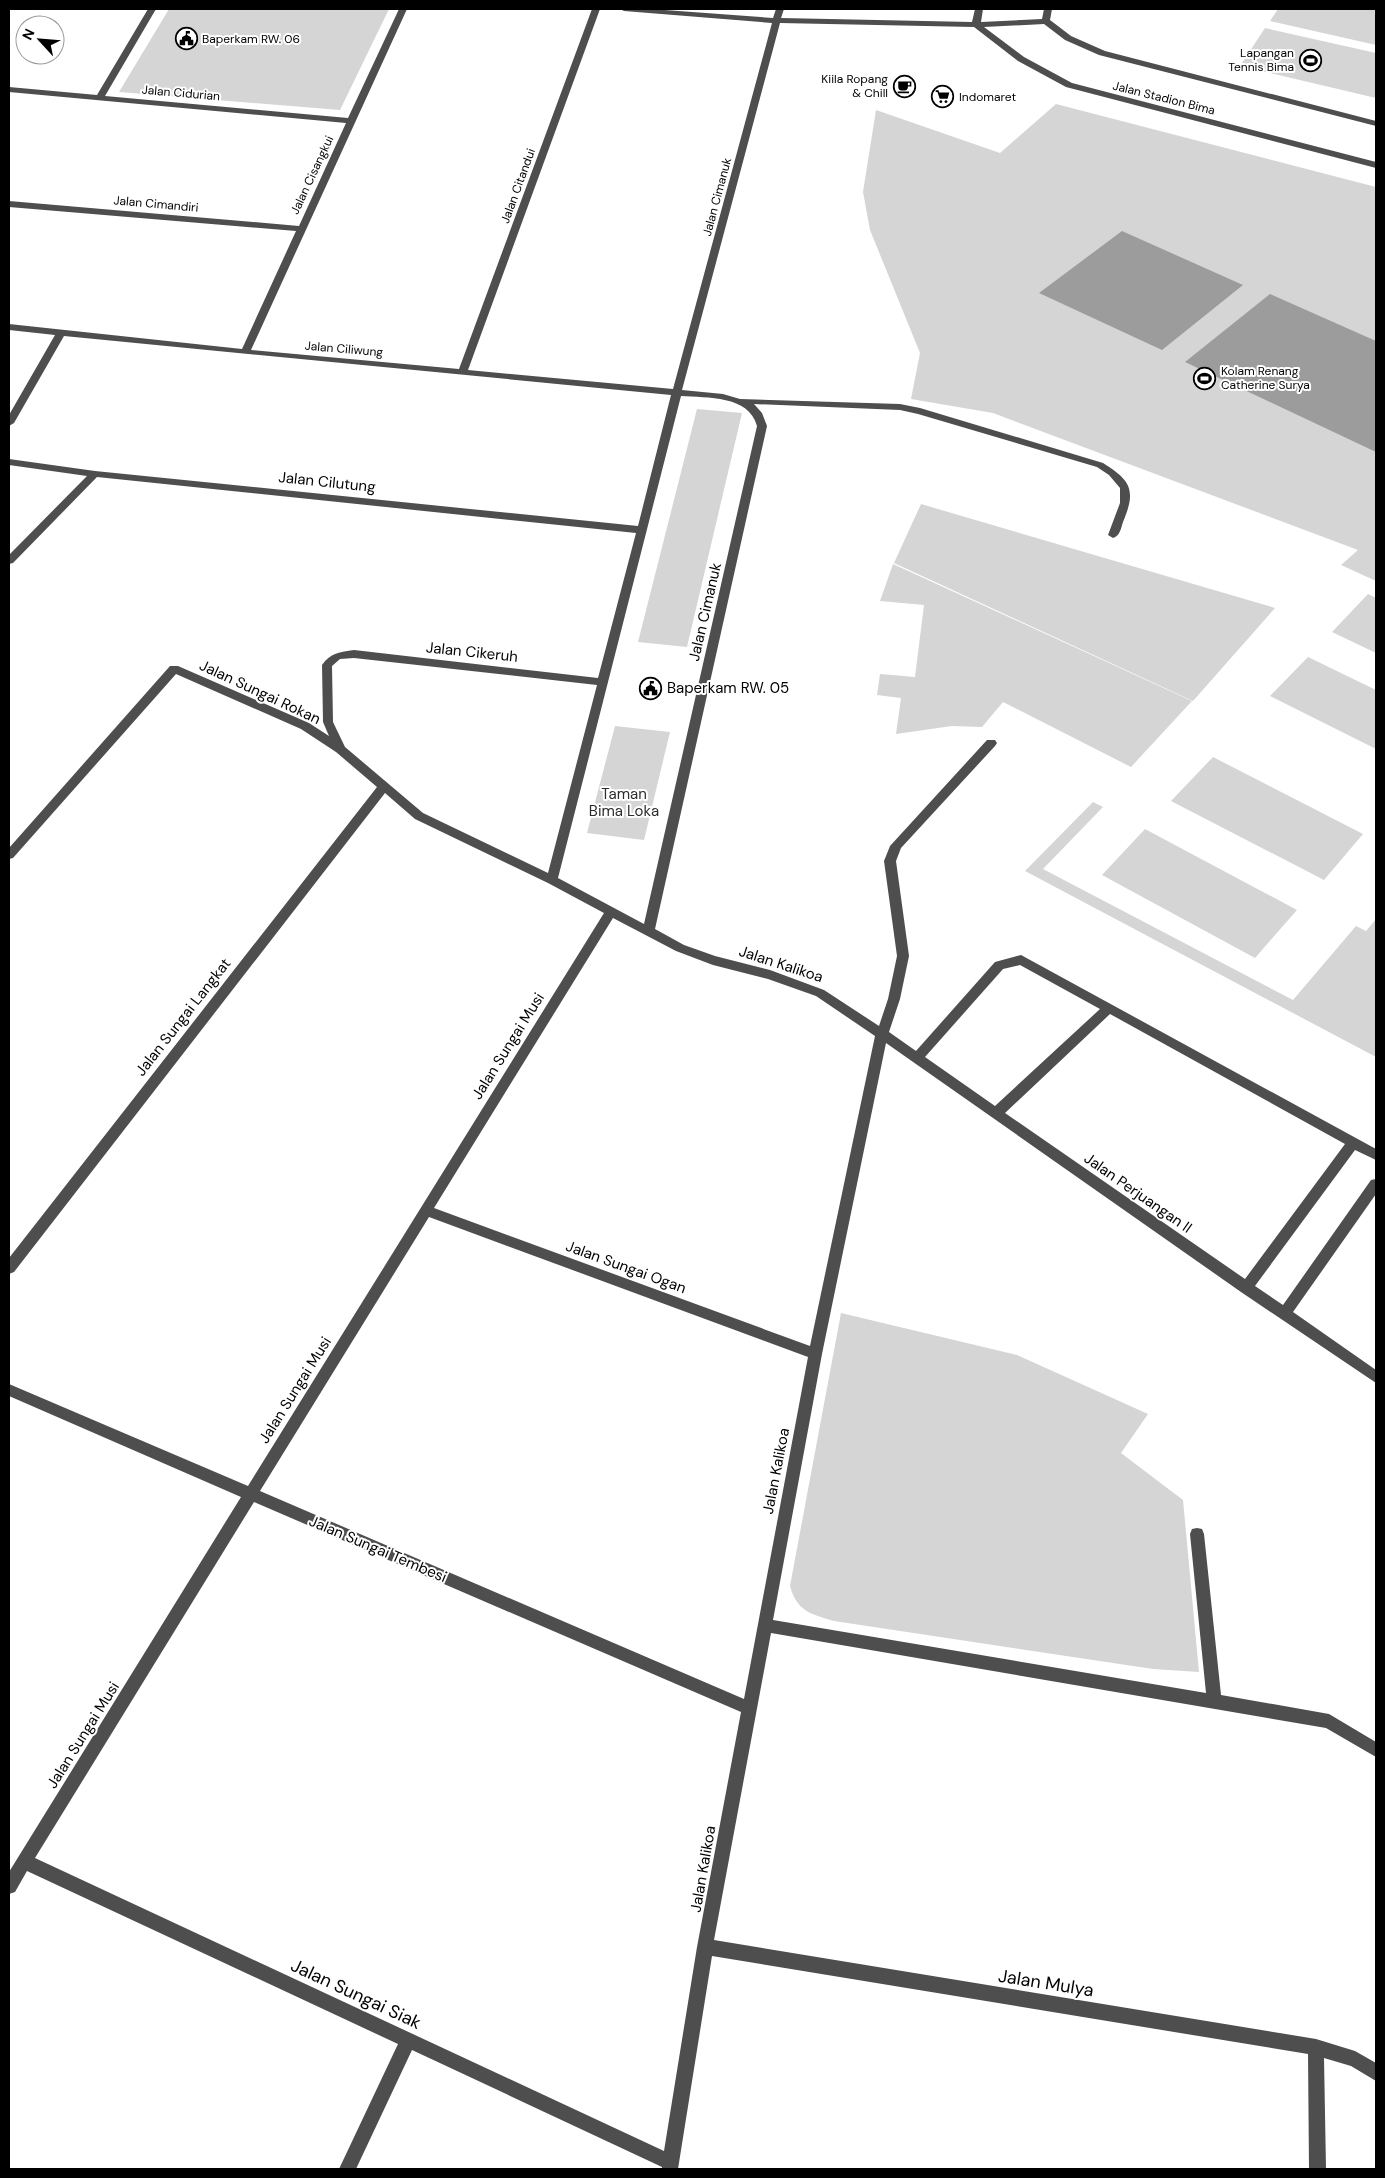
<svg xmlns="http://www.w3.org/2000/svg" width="1385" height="2178" viewBox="0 0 1385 2178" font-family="'DM Sans',sans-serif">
<rect width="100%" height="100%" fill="#fff"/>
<path fill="#d5d5d5" d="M 169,9 L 389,9 L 340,110 L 119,92 Z
M 1278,9 L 1376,9 L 1376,45 L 1270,21 Z
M 1265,28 L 1376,53 L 1376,98 L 1240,66 Z
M 1056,104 L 1376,187 L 1376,581 L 1341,565 L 1358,550 L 993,413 L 911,399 L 920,353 L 870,230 L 863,192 L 876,110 L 1000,153 Z
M 697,409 L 742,413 L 687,647 L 638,642 Z
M 921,504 L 1275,608 L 1193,701 L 894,563 Z
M 893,564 L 1192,701 L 1131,767 L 1003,702 L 982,727 L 952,726 L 896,734 L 901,698 L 877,695 L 880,674 L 915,677 L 924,605 L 880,601 Z
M 1368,594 L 1376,598 L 1376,653 L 1332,632 Z
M 1308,657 L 1376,690 L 1376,749 L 1270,696 Z
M 615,726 L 670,732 L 644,840 L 587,833 Z
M 1213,757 L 1363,834 L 1324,880 L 1171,801 Z
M 1093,802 L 1103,807 L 1043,869 L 1293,1000 L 1356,926 L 1366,931 L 1376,919 L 1376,1057 L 1025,871 Z
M 1145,829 L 1297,910 L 1255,958 L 1102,875 Z
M 841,1313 L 1017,1355 L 1148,1414 L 1121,1453 L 1183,1500 L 1199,1672 L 1153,1669 L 834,1621 C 810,1614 797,1611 790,1586 Z"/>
<path fill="#9c9c9c" d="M 1122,231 L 1243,285 L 1162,350 L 1039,293 Z
M 1270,294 L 1376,341 L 1376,452 L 1185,362 Z"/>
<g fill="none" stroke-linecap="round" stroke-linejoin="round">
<path fill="#4e4e4e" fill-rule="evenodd" d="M 148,9 L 156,9 L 105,96 L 348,118 L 399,9 L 407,9 L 251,350 L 459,369 L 592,9 L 600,9 L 468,370 L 673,389 L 772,23 L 624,11 L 620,9 L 651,9 L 773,18 L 776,9 L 784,9 L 781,18 L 972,22 L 975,9 L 983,9 L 981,22 L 1042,19 L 1044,9 L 1052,9 L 1050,20 L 1071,36 L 1105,51 L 1376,121 L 1376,126 L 1099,55 L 1065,40 L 1044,24 L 984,27 L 1024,57 L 1072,83 L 1376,162 L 1376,168 L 1066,87 L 1018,61 L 974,27 L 780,23 L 682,390 L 723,394 L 740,399 L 900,404 L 920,408 L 1103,463 C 1132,481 1136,491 1123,522 C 1121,528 1120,536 1113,538 L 1108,535 L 1120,503 L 1120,488 L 1109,475 L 1097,467 L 918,414 L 900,410 L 754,404 L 762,413 L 767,426 L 655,929 L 684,945 L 715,956 L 770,970 L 824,990 L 879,1026 L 888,999 L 897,956 L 884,861 L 890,846 L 987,740 L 995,740 L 997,743 L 995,746 L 901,848 L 896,861 L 909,956 L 900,999 L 889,1032 L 916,1051 L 995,962 L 1021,955 L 1376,1149 L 1376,1160 L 1355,1150 L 1255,1286 L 1283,1305 L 1371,1180 L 1376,1179 L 1376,1194 L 1293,1312 L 1376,1370 L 1376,1383 L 1241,1292 L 886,1043 L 822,1354 L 773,1620 L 1206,1693 L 1190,1534 L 1192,1529 L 1197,1528 L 1202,1529 L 1204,1534 L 1221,1695 L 1329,1714 L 1376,1742 L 1376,1757 L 1326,1728 L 771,1633 L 714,1940 L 1316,2039 L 1355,2051 L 1376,2063 L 1376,2081 L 1351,2066 L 1324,2058 L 1326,2169 L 1309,2169 L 1308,2054 L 712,1956 L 678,2169 L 662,2169 L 662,2167 L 412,2050 L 356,2169 L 339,2169 L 398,2044 L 27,1871 L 15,1892 L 9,1894 L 9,1872 L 241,1497 L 9,1396 L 9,1384 L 248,1486 L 604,913 L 548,883 L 415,819 L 385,793 L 14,1272 L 9,1274 L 9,1258 L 377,787 L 336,752 L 301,729 L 176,674 L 13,858 L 9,859 L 9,848 L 170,666 L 178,666 L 309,723 L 329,736 L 323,722 L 322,665 C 330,653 340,652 354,650 L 598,678 L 636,533 L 97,477 L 13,563 L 9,564 L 9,555 L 87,476 L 9,465 L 9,459 L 95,471 L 638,526 L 671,395 L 64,336 L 14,423 L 9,426 L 9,415 L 55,335 L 9,330 L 9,324 L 242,349 L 296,231 L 9,207 L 9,201 L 299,226 L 346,123 L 9,92 L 9,87 L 97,95 ZM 681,396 C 707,398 749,395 757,426 L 644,924 L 558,878 ZM 354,658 L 597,685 L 548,873 L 423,813 L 345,747 L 333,722 L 332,666 L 340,659 ZM 613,918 L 676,951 L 713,965 L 768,979 L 816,996 L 875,1036 L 810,1346 L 434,1208 ZM 1020,965 L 1100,1009 L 995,1106 L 925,1057 L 1003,969 ZM 1110,1014 L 1345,1144 L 1245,1279 L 1005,1113 ZM 429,1217 L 808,1357 L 744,1699 L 260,1491 ZM 254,1502 L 741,1712 L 697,1947 L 664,2151 L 35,1858 Z"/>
</g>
<defs>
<symbol id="civic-ring" viewBox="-11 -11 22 22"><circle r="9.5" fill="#fff" stroke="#000" stroke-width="1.5"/><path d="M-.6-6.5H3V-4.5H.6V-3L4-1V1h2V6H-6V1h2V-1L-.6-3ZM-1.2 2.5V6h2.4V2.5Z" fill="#000"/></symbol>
<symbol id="stadium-ring" viewBox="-11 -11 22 22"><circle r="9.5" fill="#fff" stroke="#000" stroke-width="1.5"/><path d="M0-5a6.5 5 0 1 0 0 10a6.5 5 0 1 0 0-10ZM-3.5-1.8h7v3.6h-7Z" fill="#000"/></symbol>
<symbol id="cafe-ring" viewBox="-11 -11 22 22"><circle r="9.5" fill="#fff" stroke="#000" stroke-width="1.5"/><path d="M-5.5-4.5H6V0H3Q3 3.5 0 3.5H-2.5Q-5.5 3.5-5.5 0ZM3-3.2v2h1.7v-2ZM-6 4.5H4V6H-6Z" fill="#000"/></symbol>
<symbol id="supermarket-ring" viewBox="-11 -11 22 22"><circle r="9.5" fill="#fff" stroke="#000" stroke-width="1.5"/><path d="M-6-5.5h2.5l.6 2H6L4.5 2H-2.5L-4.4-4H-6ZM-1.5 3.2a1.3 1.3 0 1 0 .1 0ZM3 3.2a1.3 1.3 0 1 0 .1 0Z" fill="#000"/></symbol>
</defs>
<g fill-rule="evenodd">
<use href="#civic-ring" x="174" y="26" width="25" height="25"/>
<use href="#stadium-ring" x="1298" y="48" width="25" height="25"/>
<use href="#cafe-ring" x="892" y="74" width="25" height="25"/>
<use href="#supermarket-ring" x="930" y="84" width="25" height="25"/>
<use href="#stadium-ring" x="1192" y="366" width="25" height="25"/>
<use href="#civic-ring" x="638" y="676" width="25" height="25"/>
</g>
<g text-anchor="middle" stroke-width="4" stroke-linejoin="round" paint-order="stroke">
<g font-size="12" fill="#000" stroke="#fff" text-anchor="start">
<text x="202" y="43">Baperkam RW. 06</text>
<text x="1294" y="57" text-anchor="end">Lapangan<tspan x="1294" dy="14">Tennis Bima</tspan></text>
<text x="888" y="83" text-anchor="end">Kiila Ropang<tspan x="888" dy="14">&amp; Chill</tspan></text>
<text x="959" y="101">Indomaret</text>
<text x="1221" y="375">Kolam Renang<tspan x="1221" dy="14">Catherine Surya</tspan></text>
</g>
<g font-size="12" fill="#000" stroke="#fff">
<text transform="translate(181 93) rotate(5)" y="4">Jalan Cidurian</text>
<text transform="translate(1164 98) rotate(14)" y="4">Jalan Stadion Bima</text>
<text transform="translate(312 175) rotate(-65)" y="4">Jalan Cisangkui</text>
<text transform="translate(518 186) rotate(-70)" y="4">Jalan Citandui</text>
<text transform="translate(717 197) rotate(-75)" y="4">Jalan Cimanuk</text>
<text transform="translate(156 204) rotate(5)" y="4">Jalan Cimandiri</text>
<text transform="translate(344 349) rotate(5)" y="4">Jalan Ciliwung</text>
</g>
<g font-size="15" fill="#000" stroke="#fff">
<text transform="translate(327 482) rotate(6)" y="5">Jalan Cilutung</text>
<text transform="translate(705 612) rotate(-77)" y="5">Jalan Cimanuk</text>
<text transform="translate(472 652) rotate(6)" y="5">Jalan Cikeruh</text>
<text transform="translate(260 692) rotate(25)" y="5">Jalan Sungai Rokan</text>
<text transform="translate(781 964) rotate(18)" y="5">Jalan Kalikoa</text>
<text transform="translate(183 1017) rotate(-52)" y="5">Jalan Sungai Langkat</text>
<text transform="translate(508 1046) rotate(-58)" y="5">Jalan Sungai Musi</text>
<text transform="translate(1138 1193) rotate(35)" y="5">Jalan Perjuangan II</text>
<text transform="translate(626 1267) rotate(20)" y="5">Jalan Sungai Ogan</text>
<text transform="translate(295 1390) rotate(-58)" y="5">Jalan Sungai Musi</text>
<text transform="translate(776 1471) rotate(-79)" y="5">Jalan Kalikoa</text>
<text transform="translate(378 1549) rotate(23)" y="5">Jalan Sungai Tembesi</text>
<text transform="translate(83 1735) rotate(-58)" y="5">Jalan Sungai Musi</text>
<text transform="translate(703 1869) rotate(-80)" y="5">Jalan Kalikoa</text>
</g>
<g font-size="15" fill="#000" stroke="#fff" text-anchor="start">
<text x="667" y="693">Baperkam RW. 05</text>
</g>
<g font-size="15" fill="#2c2c2c" stroke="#fff">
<text x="624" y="799">Taman<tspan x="624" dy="17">Bima Loka</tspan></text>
</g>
<g font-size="18" fill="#000" stroke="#fff">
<text transform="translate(1046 1983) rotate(9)" y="6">Jalan Mulya</text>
<text transform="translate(356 1994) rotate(25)" y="6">Jalan Sungai Siak</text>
</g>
</g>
<rect width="1385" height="2178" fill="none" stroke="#000000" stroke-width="20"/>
<g transform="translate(40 40) rotate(296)"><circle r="24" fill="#ffffff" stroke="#999999"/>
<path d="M0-4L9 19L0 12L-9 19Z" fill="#000000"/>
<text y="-8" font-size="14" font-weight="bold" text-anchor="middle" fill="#000000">N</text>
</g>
</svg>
